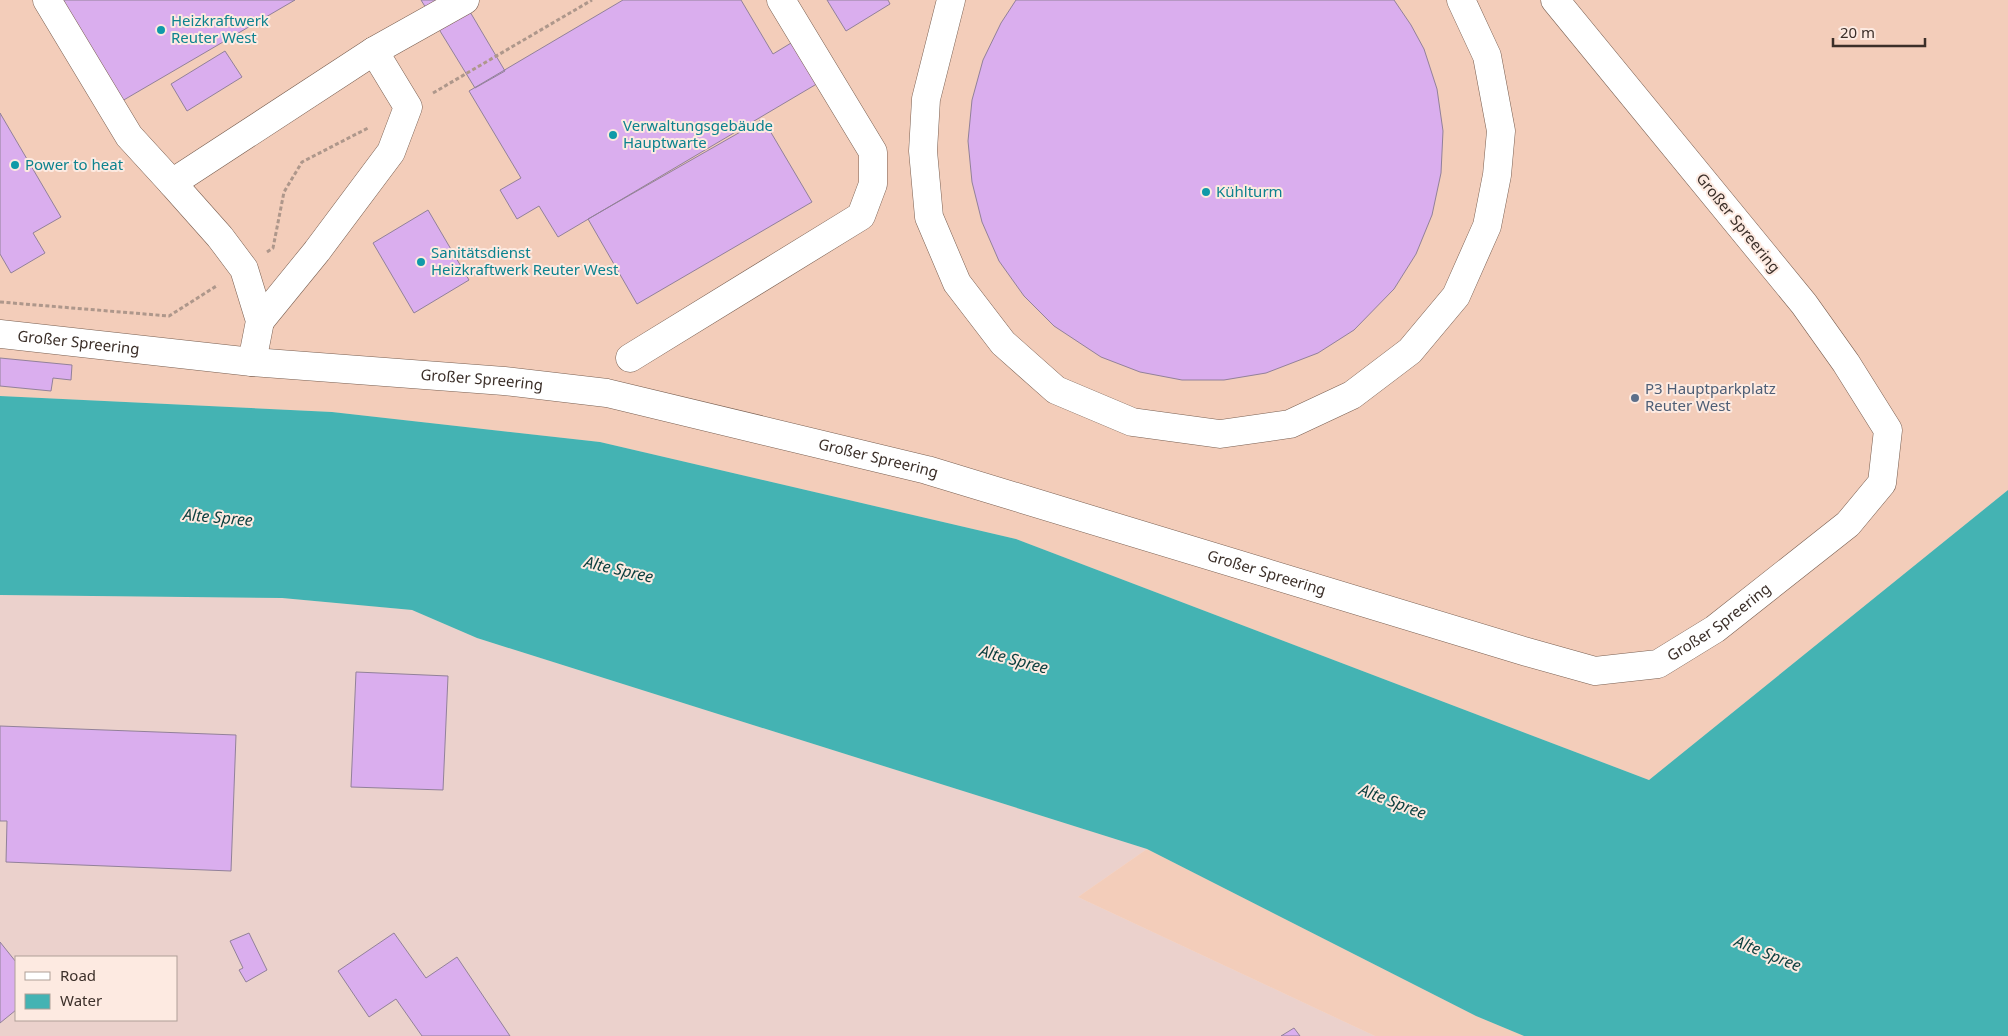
<svg xmlns="http://www.w3.org/2000/svg" width="2008" height="1036" viewBox="0 0 2008 1036" font-family="'Noto Sans',sans-serif">
<rect width="100%" height="100%" fill="#f9daca"/>
<path fill="#ebd1cc" fill-rule="evenodd" d="M 0,595 L 282,598 L 412,610 L 477,638 L 1147,849 L 1078,897 L 1375,1036 L 0,1036 ZM 16,957 L 176,957 L 176,1020 L 16,1020 Z"/>
<path fill="#f3cdba" d="M 0,0 L 2008,0 L 2008,490 L 1649,780 L 1016,539 L 600,442 L 332,412 L 0,396 Z
M 1147,849 L 1476,1016 L 1524,1036 L 1375,1036 L 1078,897 Z"/>
<path fill="#44b3b3" d="M 0,396 L 332,412 L 600,442 L 1016,539 L 1649,780 L 2008,490 L 2008,1036 L 1524,1036 L 1476,1016 L 1147,849 L 477,638 L 412,610 L 282,598 L 0,595 Z"/>
<path fill="#daaeee" stroke="#928199" d="M 62,0 L 295,0 L 122,101 Z
M 421,0 L 463,0 L 505,71 L 475,88 Z
M 623,0 L 741,0 L 773,54 L 796,40 L 820,82 L 558,237 L 539,206 L 517,219 L 500,190 L 521,178 L 469,91 Z
M 827,0 L 888,0 L 890,4 L 846,31 Z
M 1394,0 L 1411,25 L 1424,49 L 1437,89 L 1443,131 L 1441,173 L 1432,215 L 1416,254 L 1394,289 L 1354,330 L 1318,353 L 1266,373 L 1224,380 L 1182,380 L 1140,372 L 1101,357 L 1054,326 L 1024,296 L 999,261 L 982,222 L 972,182 L 968,141 L 972,100 L 983,60 L 1001,23 L 1016,0 Z
M 225,51 L 242,77 L 187,111 L 171,84 Z
M 0,113 L 61,217 L 33,233 L 45,253 L 11,273 L 0,254 Z
M 763,119 L 812,202 L 637,304 L 588,219 Z
M 428,210 L 469,280 L 414,313 L 373,243 Z
M 0,358 L 72,365 L 71,380 L 53,378 L 51,391 L 0,386 Z
M 356,672 L 448,676 L 443,790 L 351,787 Z
M 0,726 L 236,735 L 231,871 L 6,862 L 7,821 L 0,821 Z
M 249,933 L 267,970 L 246,982 L 239,970 L 243,968 L 230,941 Z
M 394,933 L 426,978 L 457,957 L 510,1036 L 422,1036 L 396,999 L 369,1017 L 338,971 Z
M 0,942 L 16,962 L 16,1010 L 0,1023 Z
M 1294,1028 L 1300,1036 L 1281,1036 Z"/>
<g fill="none" stroke-linecap="round" stroke-linejoin="round">
<defs>
<g id="minor">
<path d="M 47,0 L 129,136 L 172,183 L 374,51 L 465,0"/>
<path d="M 951,0 L 926,99 L 923,151 L 929,217 L 957,283 L 1003,343 L 1056,390 L 1132,422 L 1220,434 L 1290,424 L 1352,395 L 1410,351 L 1456,296 L 1487,226 L 1497,175 L 1501,131 L 1487,56 L 1461,0"/>
<path d="M 172,183 L 220,237 L 244,269 L 260,321 L 252,362"/>
<path d="M 260,321 L 317,251 L 391,152 L 408,107 L 374,51"/>
<path id="s1" d="M 0,334 L 252,362 L 504,381 L 607,393 L 927,470 L 1527,652 L 1595,671 L 1658,664 L 1715,629 L 1848,524 L 1882,483 L 1888,430 L 1846,363 L 1804,304 L 1555,0"/>
<path d="M 630,358 L 861,216 L 873,184 L 873,152 L 781,0"/>
</g>
</defs>
<use href="#minor" stroke="#795f51" stroke-width="29"/>
<path stroke="#ae978b" stroke-width="3" stroke-dasharray="4 2.5" stroke-linecap="butt" d="M 433,93 L 592,0
M 267,252 L 273,248 L 284,192 L 302,162 L 368,128
M 0,302 L 169,316 L 218,285"/>
<use href="#minor" stroke="#fff" stroke-width="28"/>
</g>
<g fill="#0f9aa8" stroke="#fdeae1" stroke-width="2">
<circle cx="161" cy="30" r="5"/>
<circle cx="613" cy="135" r="5"/>
<circle cx="15" cy="165" r="5"/>
<circle cx="1206" cy="192" r="5"/>
<circle cx="421" cy="262" r="5"/>
</g>
<circle fill="#5c6f8a" stroke="#fdeae1" stroke-width="2" cx="1635" cy="398" r="5"/>
<g text-anchor="middle" stroke-width="4" stroke-linejoin="round" paint-order="stroke">
<g font-size="15" fill="#0d838f" stroke="#fdeae1" text-anchor="start">
<text x="171" y="26">Heizkraftwerk<tspan x="171" dy="17">Reuter West</tspan></text>
<text x="623" y="131">Verwaltungsgebäude<tspan x="623" dy="17">Hauptwarte</tspan></text>
<text x="25" y="170">Power to heat</text>
<text x="1216" y="197">Kühlturm</text>
<text x="431" y="258">Sanitätsdienst<tspan x="431" dy="17">Heizkraftwerk Reuter West</tspan></text>
</g>
<g font-size="15" fill="#3b2f29" stroke="#fdeae1">
<text transform="translate(1738 223) rotate(51)" y="5">Großer Spreering</text>
<text dy="5" stroke="none"><textPath href="#s1" startOffset="79">Großer Spreering</textPath></text>
<text dy="5" stroke="none"><textPath href="#s1" startOffset="484">Großer Spreering</textPath></text>
<text dy="5" stroke="none"><textPath href="#s1" startOffset="889">Großer Spreering</textPath></text>
<text dy="5" stroke="none"><textPath href="#s1" startOffset="1294">Großer Spreering</textPath></text>
<text dy="5" stroke="none"><textPath href="#s1" startOffset="1774">Großer Spreering</textPath></text>
</g>
<g font-size="15" fill="#4e5e75" stroke="#fdeae1" text-anchor="start">
<text x="1645" y="394">P3 Hauptparkplatz<tspan x="1645" dy="17">Reuter West</tspan></text>
</g>
<g font-size="16" font-style="italic" fill="#0b3f3f" stroke="#fdeae1">
<text transform="translate(218 517) rotate(5)" y="6">Alte Spree</text>
<text transform="translate(619 569) rotate(13)" y="6">Alte Spree</text>
<text transform="translate(1014 659) rotate(15)" y="6">Alte Spree</text>
<text transform="translate(1393 801) rotate(21)" y="6">Alte Spree</text>
<text transform="translate(1768 953) rotate(22)" y="6">Alte Spree</text>
</g>
</g>
<rect x="15" y="956" width="162" height="65" fill="#fdeae1" stroke="#af9f97"/>
<rect x="25" y="972" width="25" height="8" fill="#ffffff" stroke="#af9f97"/>
<text x="60" y="981" font-size="15" fill="#3b2f29">Road</text>
<rect x="25" y="994" width="25" height="15" fill="#44b3b3" stroke="#af9f97"/>
<text x="60" y="1006" font-size="15" fill="#3b2f29">Water</text>
<path d="M1833 38v8h92v-8" fill="none" stroke="#3b2f29" stroke-width="2.5"/>
<text x="1840" y="38" font-size="15" fill="#3b2f29" stroke="#fdeae1" stroke-width="4" paint-order="stroke">20 m</text>
</svg>
